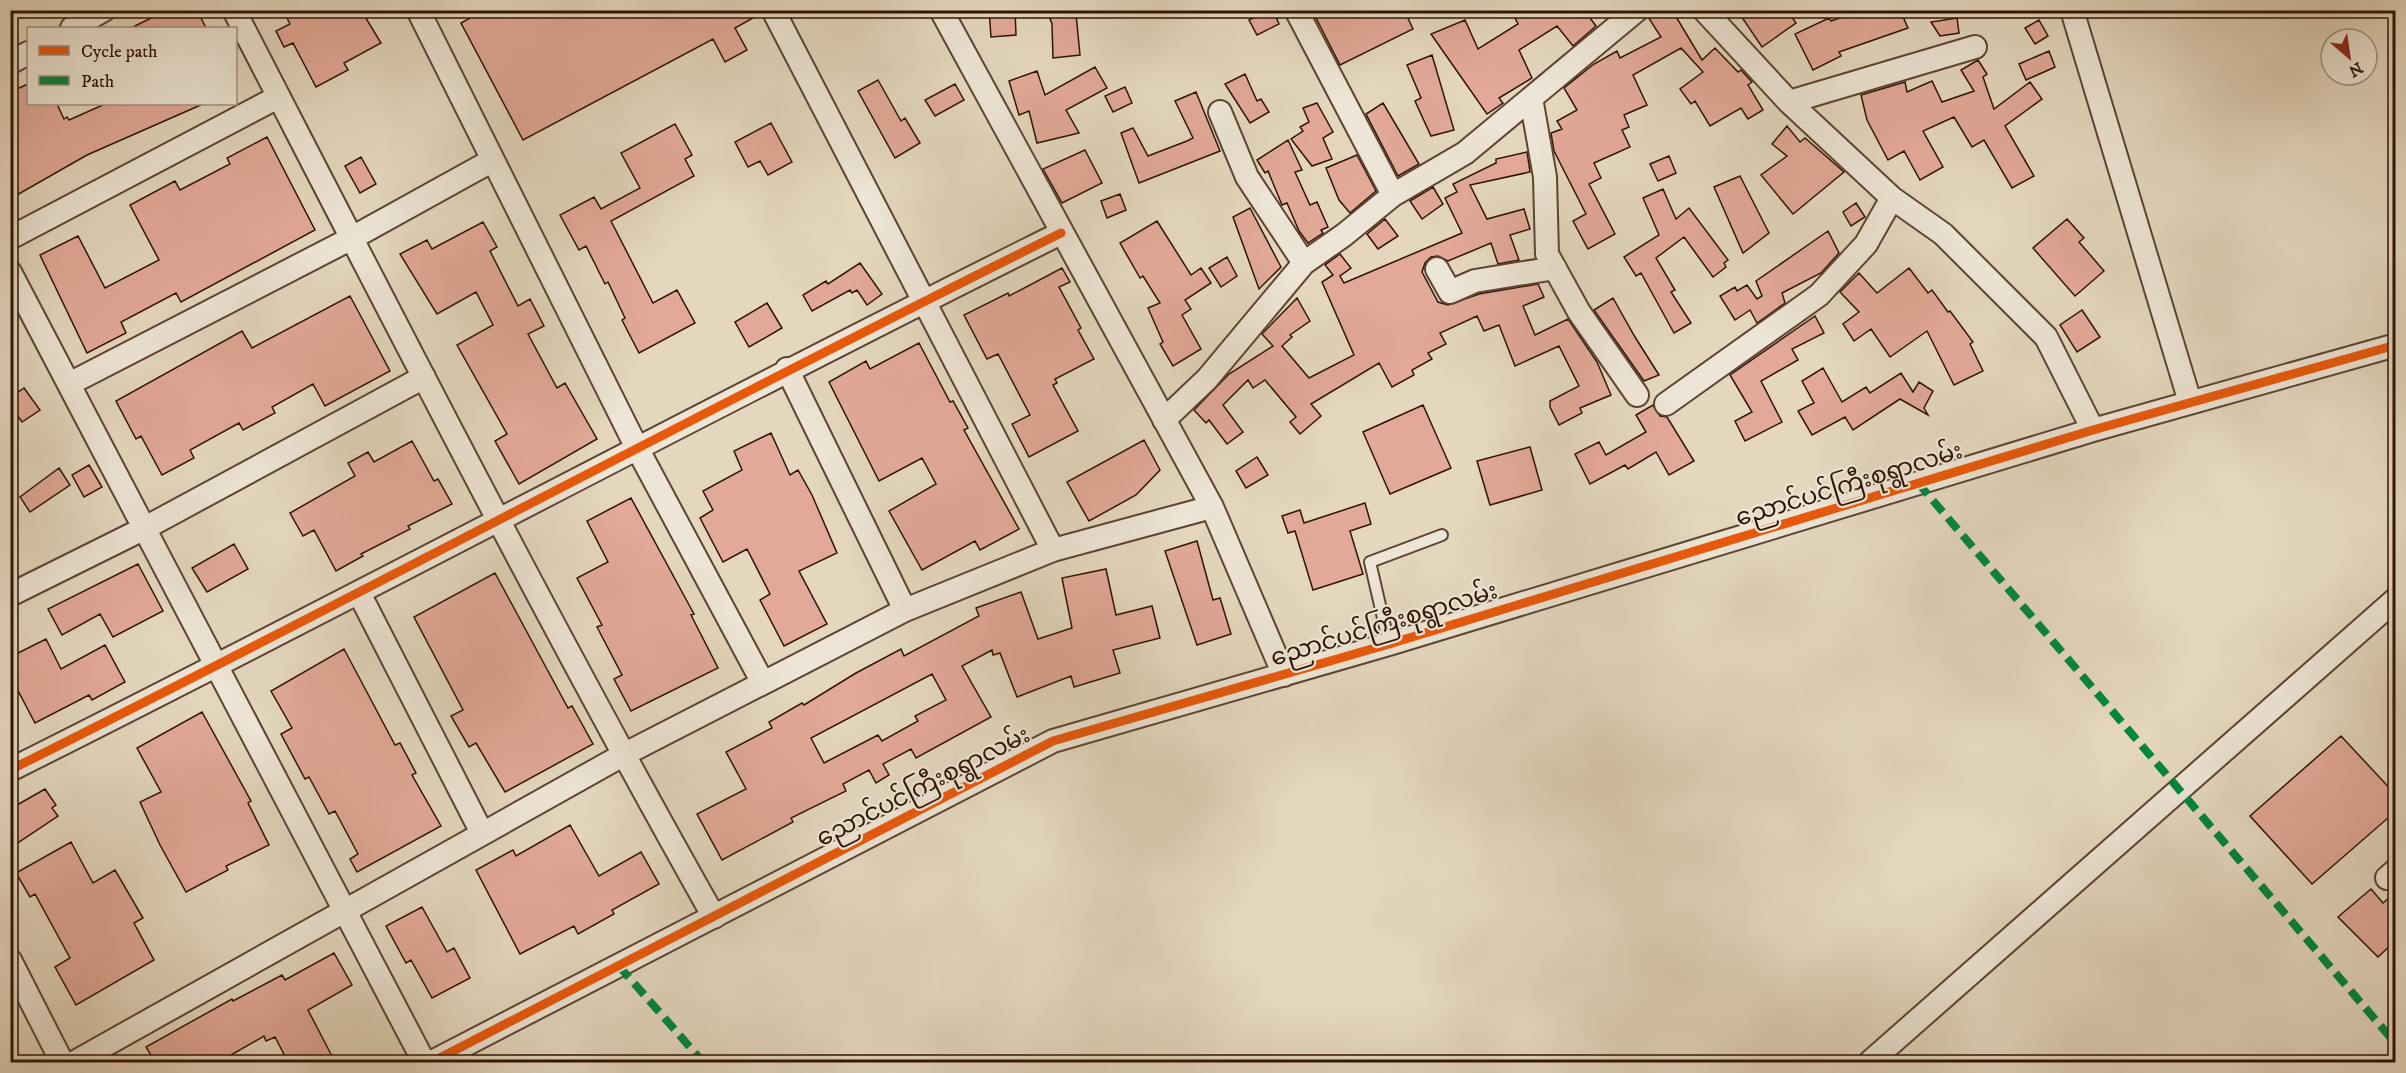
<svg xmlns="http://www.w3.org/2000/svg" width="2406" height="1073" viewBox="0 0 2406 1073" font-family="'IM FELL DW Pica','Noto Sans Myanmar',serif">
<rect width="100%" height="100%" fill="#e4d7be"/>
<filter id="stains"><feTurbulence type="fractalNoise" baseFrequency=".00333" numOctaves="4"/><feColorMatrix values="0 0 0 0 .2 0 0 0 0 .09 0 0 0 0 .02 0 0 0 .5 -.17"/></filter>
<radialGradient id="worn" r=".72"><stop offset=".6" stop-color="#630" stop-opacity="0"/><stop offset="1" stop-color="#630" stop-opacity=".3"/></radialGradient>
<path fill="#e2a998" stroke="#2f1304" stroke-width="1.5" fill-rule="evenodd" d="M 167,10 L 197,10 L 206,28 L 131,28 Z
M 283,10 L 361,10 L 381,43 L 344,63 L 348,70 L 316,87 L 293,43 L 284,47 L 276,31 L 290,24 Z
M 484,10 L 760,10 L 760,14 L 735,28 L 747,50 L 725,62 L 713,39 L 523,140 L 461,23 Z
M 989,10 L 1015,10 L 1016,35 L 991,37 Z
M 1047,10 L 1071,10 L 1072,15 L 1076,14 L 1080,55 L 1053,58 L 1052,24 Z
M 1269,10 L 1273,10 L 1279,24 L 1257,35 L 1249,20 Z
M 1312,10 L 1404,10 L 1413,29 L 1340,65 Z
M 1511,10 L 1584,10 L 1596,26 L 1573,46 L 1557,26 L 1519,50 L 1532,78 L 1499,98 L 1503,103 L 1487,114 L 1431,34 L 1465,20 L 1478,49 L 1518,24 Z
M 1650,10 L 1672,10 L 1702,60 L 1715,48 L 1738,72 L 1741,70 L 1752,82 L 1748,85 L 1763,110 L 1748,119 L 1741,108 L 1710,126 L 1695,101 L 1691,104 L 1680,89 L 1703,72 L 1681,48 L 1633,75 L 1647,105 L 1624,115 L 1629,127 L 1622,130 L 1630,147 L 1594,163 L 1601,178 L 1589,184 L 1615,234 L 1588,249 L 1573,221 L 1586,214 L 1554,151 L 1551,133 L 1562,129 L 1557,121 L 1577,110 L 1564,88 L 1594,64 L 1617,51 L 1620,58 L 1661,37 L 1648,17 Z
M 1737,10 L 1787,10 L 1796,23 L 1762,47 Z
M 1861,10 L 1876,10 L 1878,16 L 1900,10 L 1908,28 L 1839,52 L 1841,56 L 1813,70 L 1795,34 L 1829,18 L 1831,21 Z
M 1957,18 L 1959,33 L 1940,36 L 1931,22 Z
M 2039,20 L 2048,36 L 2035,44 L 2025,28 Z
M 2049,51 L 2055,67 L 2026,80 L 2019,64 Z
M 1432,55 L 1454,130 L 1431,136 L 1415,101 L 1421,98 L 1407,65 Z
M 1978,60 L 1987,74 L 1983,77 L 1994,109 L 2030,82 L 2042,99 L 2005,126 L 2034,176 L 2012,188 L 1984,140 L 1972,147 L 1954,117 L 1923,131 L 1943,167 L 1920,180 L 1904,151 L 1888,160 L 1867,120 L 1861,95 L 1905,82 L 1907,92 L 1932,81 L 1942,102 L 1974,91 L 1961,70 Z
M 1095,67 L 1107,88 L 1066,110 L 1079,133 L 1037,143 L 1029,111 L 1019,115 L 1009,81 L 1037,71 L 1045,95 Z
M 1245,74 L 1257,101 L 1261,99 L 1269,112 L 1250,123 L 1225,84 Z
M 878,80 L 901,121 L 905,118 L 920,143 L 895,158 L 858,91 Z
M 28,84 L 28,104 L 57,104 L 64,119 L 67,117 L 69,120 L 105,104 L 203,104 L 87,155 L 10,199 L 10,92 Z
M 955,84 L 964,100 L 935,116 L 925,100 Z
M 1125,87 L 1132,103 L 1113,112 L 1105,96 Z
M 1196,92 L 1220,151 L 1139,183 L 1121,133 L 1133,128 L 1148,156 L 1187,141 L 1193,138 L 1175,101 Z
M 1317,103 L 1333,132 L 1323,138 L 1332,159 L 1312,166 L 1291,139 L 1303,131 L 1300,127 L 1309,122 L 1303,108 Z
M 1383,103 L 1419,164 L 1398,176 L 1366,114 Z
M 771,123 L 792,162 L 768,175 L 760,161 L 748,167 L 735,142 Z
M 675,124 L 692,155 L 685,159 L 694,176 L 611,221 L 653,303 L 677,290 L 695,323 L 639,353 L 622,320 L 625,318 L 608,282 L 605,284 L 586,246 L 579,250 L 560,215 L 594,197 L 601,209 L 640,188 L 621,153 Z
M 1787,126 L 1800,142 L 1805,138 L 1844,172 L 1793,214 L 1761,175 L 1787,156 L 1772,144 Z
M 267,137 L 315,230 L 181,302 L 176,293 L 121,322 L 126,333 L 87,353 L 40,255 L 78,236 L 105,288 L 159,260 L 130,205 L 175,181 L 180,190 L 230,164 L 227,158 Z
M 1288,140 L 1302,170 L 1295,172 L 1310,205 L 1317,202 L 1328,227 L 1321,230 L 1323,233 L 1308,243 L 1299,231 L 1287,203 L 1282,205 L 1268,171 L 1265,173 L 1257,160 Z
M 1085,150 L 1102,183 L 1062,203 L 1043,169 Z
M 1527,152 L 1530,172 L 1470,185 L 1487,219 L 1524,209 L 1530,229 L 1510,235 L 1519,260 L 1498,264 L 1491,243 L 1448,261 L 1438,256 L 1431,257 L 1425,263 L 1422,272 L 1438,302 L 1448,305 L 1479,294 L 1538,284 L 1544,297 L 1523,306 L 1535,335 L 1568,319 L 1597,362 L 1611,395 L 1580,408 L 1582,413 L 1559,425 L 1550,407 L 1550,401 L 1579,386 L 1559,346 L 1515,366 L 1499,325 L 1484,331 L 1477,316 L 1440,333 L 1446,344 L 1428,353 L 1432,359 L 1412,370 L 1414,375 L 1392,387 L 1379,363 L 1311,404 L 1321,416 L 1300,434 L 1290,422 L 1296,417 L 1265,380 L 1253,388 L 1248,380 L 1223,405 L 1243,432 L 1227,444 L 1209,420 L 1206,423 L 1194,410 L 1229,374 L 1273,346 L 1262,334 L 1297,298 L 1310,321 L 1290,335 L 1292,337 L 1282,346 L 1309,378 L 1354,355 L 1322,282 L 1333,275 L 1325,265 L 1340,254 L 1351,268 L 1340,276 L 1344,283 L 1462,233 L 1445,198 L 1457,192 L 1453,184 L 1496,163 L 1496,159 Z
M 1357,155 L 1376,191 L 1350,213 L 1339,200 L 1326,168 Z
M 1669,156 L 1676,173 L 1658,181 L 1650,164 Z
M 361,157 L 376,184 L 360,193 L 345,166 Z
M 1740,176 L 1769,233 L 1743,253 L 1714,187 Z
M 1433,187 L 1443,204 L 1422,219 L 1410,201 Z
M 1663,189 L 1676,219 L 1689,208 L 1728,260 L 1724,263 L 1726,267 L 1713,277 L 1684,237 L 1656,258 L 1675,290 L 1671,292 L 1691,323 L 1674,333 L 1641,273 L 1636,276 L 1624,257 L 1659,235 L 1643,198 Z
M 1120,194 L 1126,210 L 1107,218 L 1101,201 Z
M 1856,203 L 1865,217 L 1851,226 L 1843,212 Z
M 1250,208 L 1281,267 L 1259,289 L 1233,217 Z
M 1385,219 L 1398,236 L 1378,249 L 1367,234 Z
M 2067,219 L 2084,238 L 2079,242 L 2104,271 L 2075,296 L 2033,248 Z
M 1157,221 L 1191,275 L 1201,268 L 1211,283 L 1185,300 L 1191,309 L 1182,315 L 1201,349 L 1173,366 L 1160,344 L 1163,342 L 1148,308 L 1160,303 L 1143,276 L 1140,278 L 1120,243 Z
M 483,222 L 497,247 L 490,251 L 518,306 L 530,299 L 544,326 L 528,334 L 557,388 L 565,383 L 597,439 L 519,484 L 495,441 L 507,434 L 457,345 L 493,325 L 476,292 L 437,314 L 400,254 L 427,240 L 432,249 Z
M 1828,231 L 1839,253 L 1821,273 L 1782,293 L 1785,303 L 1757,323 L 1750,310 L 1735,320 L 1720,296 L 1735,287 L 1737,291 L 1747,285 L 1757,299 L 1762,296 L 1756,281 Z
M 1227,257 L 1237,276 L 1221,287 L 1209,268 Z
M 860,263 L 882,294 L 867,305 L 857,290 L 852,293 L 850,290 L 812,311 L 803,295 L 826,281 L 828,284 Z
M 1062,268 L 1070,282 L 1059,287 L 1081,328 L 1078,330 L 1094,359 L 1055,379 L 1057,383 L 1053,385 L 1078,431 L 1029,457 L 1012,424 L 1030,415 L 998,354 L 987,359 L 964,315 L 1008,293 L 1009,296 Z
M 1909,268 L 1928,293 L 1932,290 L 1948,312 L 1950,311 L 1973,342 L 1970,344 L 1983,371 L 1954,385 L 1927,331 L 1890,357 L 1871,329 L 1854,341 L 1843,324 L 1859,312 L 1840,292 L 1859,273 L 1877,293 Z
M 350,296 L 390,371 L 325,406 L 313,384 L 272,407 L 275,413 L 243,430 L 239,423 L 190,450 L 194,458 L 162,475 L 141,436 L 136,439 L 116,401 L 242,331 L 252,348 Z
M 1613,298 L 1635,337 L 1659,375 L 1644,381 L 1594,310 Z
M 767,303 L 782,328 L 749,347 L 735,322 Z
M 2082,310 L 2100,337 L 2077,352 L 2060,325 Z
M 1815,316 L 1824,333 L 1792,349 L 1798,360 L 1761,381 L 1782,422 L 1745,441 L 1735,421 L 1752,412 L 1730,375 Z
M 919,343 L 950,402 L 953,401 L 968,428 L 964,430 L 1019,529 L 980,550 L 975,541 L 922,570 L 889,511 L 936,484 L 922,458 L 879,481 L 829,382 L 866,361 L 870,369 Z
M 1823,368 L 1842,402 L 1866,387 L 1870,393 L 1901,373 L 1913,392 L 1919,382 L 1933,391 L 1924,408 L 1928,415 L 1900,399 L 1853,430 L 1845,417 L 1812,435 L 1798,411 L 1814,403 L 1802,381 Z
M 24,388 L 40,410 L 22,422 L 10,405 L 10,398 Z
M 1423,405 L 1451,468 L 1390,494 L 1363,432 Z
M 1653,405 L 1660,416 L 1667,417 L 1694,461 L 1669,475 L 1656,452 L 1628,469 L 1625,465 L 1590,484 L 1575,454 L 1599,442 L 1606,455 L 1646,432 L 1636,415 Z
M 771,433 L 790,475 L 798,470 L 812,495 L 837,553 L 799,571 L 827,624 L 784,646 L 760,600 L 770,594 L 747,549 L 723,562 L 700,518 L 713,510 L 703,491 L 742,470 L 734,451 Z
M 1144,440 L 1160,470 L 1136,495 L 1089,521 L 1067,482 Z
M 412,441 L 434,481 L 438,479 L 452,504 L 408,526 L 410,529 L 361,554 L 363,556 L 336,571 L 314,530 L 303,536 L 290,513 L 355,476 L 348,463 L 368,452 L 374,462 Z
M 1530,447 L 1542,490 L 1490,505 L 1477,461 Z
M 1257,457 L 1268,475 L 1246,488 L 1236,471 Z
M 89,465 L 102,487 L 84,497 L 72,475 Z
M 59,468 L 70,485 L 30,512 L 20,497 Z
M 631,498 L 694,614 L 691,615 L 718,668 L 631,711 L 614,679 L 622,675 L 597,627 L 602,625 L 577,578 L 608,562 L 587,521 Z
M 1365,503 L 1371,524 L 1350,531 L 1363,574 L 1313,590 L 1295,531 L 1288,533 L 1282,516 L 1300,510 L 1304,523 Z
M 1197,541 L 1213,600 L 1220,598 L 1231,634 L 1197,645 L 1165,551 Z
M 234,544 L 248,569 L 207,592 L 192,568 Z
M 138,564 L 163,611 L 113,637 L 100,614 L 62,635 L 48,609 Z
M 1106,569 L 1116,615 L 1152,606 L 1160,638 L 1113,650 L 1120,673 L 1074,687 L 1071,676 L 1017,697 L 1000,653 L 993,655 L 992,650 L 962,666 L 991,717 L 916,758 L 911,749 L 883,764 L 889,775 L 876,783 L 869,770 L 843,784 L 846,791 L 791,818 L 793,822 L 722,860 L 697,814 L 746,789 L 726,752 L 772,728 L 769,722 L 802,703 L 804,705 L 856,673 L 901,649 L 904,656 L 979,616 L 976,608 L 1021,592 L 1038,639 L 1072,628 L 1062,578 ZM 932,674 L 946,700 L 915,716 L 918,721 L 882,741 L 878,735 L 824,763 L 811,738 Z
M 495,573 L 568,708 L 572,706 L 593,744 L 505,792 L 476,743 L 469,747 L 451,716 L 463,710 L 414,617 Z
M 46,639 L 61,669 L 105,645 L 125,682 L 92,700 L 89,695 L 35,723 L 16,687 L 10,690 L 10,657 Z
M 344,649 L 395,745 L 400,743 L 416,773 L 412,775 L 441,826 L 357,872 L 350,859 L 358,854 L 335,811 L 329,814 L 309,777 L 305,779 L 281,734 L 292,728 L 271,691 Z
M 202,712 L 251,801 L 248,803 L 269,845 L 226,866 L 228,870 L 186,892 L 160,845 L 140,802 L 161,792 L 137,748 Z
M 2341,736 L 2396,795 L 2396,811 L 2312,884 L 2250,816 Z
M 45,789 L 56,805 L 52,808 L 58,816 L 10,848 L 10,809 Z
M 570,825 L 599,876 L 641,852 L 659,884 L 612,910 L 614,914 L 578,934 L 574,926 L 520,954 L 476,870 L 513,850 L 516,856 Z
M 71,842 L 93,883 L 115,870 L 143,918 L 134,923 L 154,960 L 76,1005 L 55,967 L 70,958 L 35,894 L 30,897 L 16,873 Z
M 2371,889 L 2383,903 L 2396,892 L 2396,940 L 2378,957 L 2338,917 Z
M 422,907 L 447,952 L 454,948 L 470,978 L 432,998 L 411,960 L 406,963 L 386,926 Z
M 334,953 L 352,985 L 308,1010 L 335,1062 L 288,1062 L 275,1037 L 266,1041 L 264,1036 L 219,1062 L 155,1062 L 146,1047 L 232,999 L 233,1001 L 282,975 L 285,980 Z"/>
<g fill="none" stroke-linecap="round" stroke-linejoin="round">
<defs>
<path id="service" d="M 1389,644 L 1370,562 L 1442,535"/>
<path id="minor" d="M 234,10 C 391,314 546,619 714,917
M 418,10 L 637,448 L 763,683
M 773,10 L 1053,550
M 941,10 L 1212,507 L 1284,675
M 1296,10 L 1393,195
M 1704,10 L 1789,102 L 1892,198 L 1943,234 L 2046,337 L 2093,430
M 2072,10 L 2190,402
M 72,28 L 104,10
M 10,63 L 28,53
M 1531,98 L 1545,177 L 1547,254 L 1579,312 L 1637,395
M 1789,102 L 1975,47
M 1220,112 L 1247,177 L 1304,263
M 10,238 L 278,97
M 1437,269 L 1450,292 L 1475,281 L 1555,268
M 10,272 L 424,1062
M 787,369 L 905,610
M 69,384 L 352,238 L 493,160
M 1666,404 L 1819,295 L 1866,244 L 1892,198
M 1164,420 L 1207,379 L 1304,263 L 1344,235 L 1393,195 L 1465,153 L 1637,10
M 359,593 L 482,833
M 10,595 L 145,528 L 424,377
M 10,770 C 362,594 708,408 1061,233
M 2387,878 L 2396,870
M 10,960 L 62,1062
M 75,1062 L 623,755 L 905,610 L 1053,550 L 1212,507
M 432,1062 L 1053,741 L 1389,644 L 2093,430 L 2396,345
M 1870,1062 L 2396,599"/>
</defs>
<use href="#service" stroke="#5c4432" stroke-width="14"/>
<use href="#minor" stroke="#5c4432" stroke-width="26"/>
<use href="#service" stroke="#ede5d5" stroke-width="10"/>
<use href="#minor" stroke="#ede5d5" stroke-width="22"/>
<path stroke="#00873e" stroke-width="8" stroke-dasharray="15 8" stroke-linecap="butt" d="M 1918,483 L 2396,1044
M 619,966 L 703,1062"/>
<defs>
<path id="cycleway" d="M 10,770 C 362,594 708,408 1061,233
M 432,1062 L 1053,741 L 1389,644 L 2093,430 L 2396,345"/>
</defs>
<use href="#cycleway" stroke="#ede5d5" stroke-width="13"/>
<use href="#cycleway" stroke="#e8590c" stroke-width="9"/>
</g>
<g text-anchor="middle" stroke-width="4.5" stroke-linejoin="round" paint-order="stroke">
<g font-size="24" fill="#2f1304" stroke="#ede5d5">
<text transform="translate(1849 484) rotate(-17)" y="8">ညောင်ပင်ကြီးစုရွာလမ်း</text>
<text transform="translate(1384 624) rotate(-17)" y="8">ညောင်ပင်ကြီးစုရွာလမ်း</text>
<text transform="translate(923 786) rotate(-27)" y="8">ညောင်ပင်ကြီးစုရွာလမ်း</text>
</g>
</g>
<rect width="2406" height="1073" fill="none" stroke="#e4d7be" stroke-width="36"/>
<rect x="12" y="12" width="2382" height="1049" fill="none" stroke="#2f1304" stroke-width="3"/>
<rect x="18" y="18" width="2370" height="1037" fill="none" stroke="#2f1304" stroke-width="1.5"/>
<rect x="27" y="27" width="210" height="78" fill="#ede5d5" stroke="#a19181" stroke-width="1.5"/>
<rect x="39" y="46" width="30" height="9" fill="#e8590c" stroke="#a19181" stroke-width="1.5"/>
<text x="81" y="57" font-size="18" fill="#2f1304">Cycle path</text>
<rect x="39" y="76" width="30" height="9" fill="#00873e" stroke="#a19181" stroke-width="1.5"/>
<text x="81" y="87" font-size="18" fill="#2f1304">Path</text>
<g transform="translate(2349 57) rotate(151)"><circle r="28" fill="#ede5d5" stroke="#a19181" stroke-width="1.5"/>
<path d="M0-4.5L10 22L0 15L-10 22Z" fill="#8f2418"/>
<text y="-9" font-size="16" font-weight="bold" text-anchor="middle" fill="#2f1304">N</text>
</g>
<rect width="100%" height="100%" filter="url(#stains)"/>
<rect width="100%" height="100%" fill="url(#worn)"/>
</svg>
